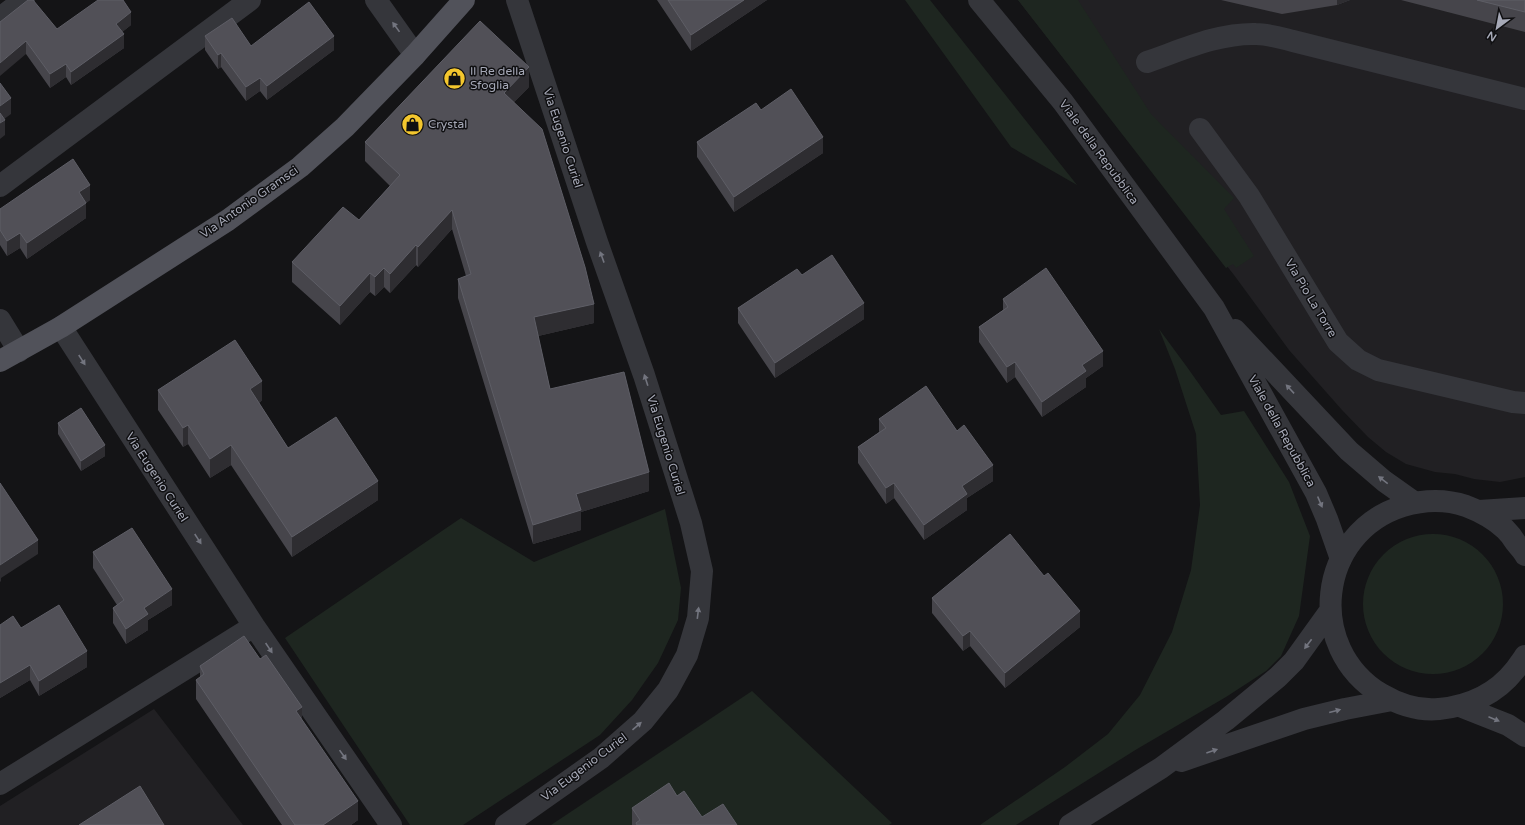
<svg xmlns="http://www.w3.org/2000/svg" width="1525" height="825" viewBox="0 0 1525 825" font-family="'Varela Round',sans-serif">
<rect width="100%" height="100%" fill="#141416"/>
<path fill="#212023" d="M 1018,0 L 1525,0 L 1525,477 L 1500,482 L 1474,479 L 1455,474 L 1435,472 L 1406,464 L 1386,452 L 1368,437 L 1342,410 L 1289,350 L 1234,275 Z
M 154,709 L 243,825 L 0,825 L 0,806 Z"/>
<path fill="#1e2620" d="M 905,0 L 930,0 L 1077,185 L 1011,147 Z
M 1018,0 L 1078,0 L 1151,114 L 1234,198 L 1224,209 L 1254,256 L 1236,268 L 1233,264 L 1226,268 Z
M 1159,329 L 1187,367 L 1221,415 L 1244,411 L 1289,482 L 1310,536 L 1299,616 L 1281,656 L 1266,671 L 1226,697 L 1137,749 L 1016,825 L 980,825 L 1065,767 L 1108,734 L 1140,695 L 1172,632 L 1191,570 L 1200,505 L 1196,434 L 1175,369 Z
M 665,509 L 681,588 L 678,620 L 658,663 L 632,700 L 600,735 L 463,825 L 410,825 L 285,638 L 461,518 L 534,562 Z
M1363 604a70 70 0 1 1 140 0a70 70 0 1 1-140 0Z
M 752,691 L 892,823 L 889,825 L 551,825 Z"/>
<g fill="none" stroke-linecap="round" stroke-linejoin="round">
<path stroke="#35363b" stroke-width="22" d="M 376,0 L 415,55
M 979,0 L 1063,102 L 1214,308 L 1316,493 L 1327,519 L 1341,559
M 0,18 L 24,0
M 1147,62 C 1182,50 1218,33 1256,34 C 1268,34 1281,38 1293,41 L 1525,99
M 1200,129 L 1249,196 L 1338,342 L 1358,360 L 1378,370 L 1513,402 L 1525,403
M 0,186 L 250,0
M 0,320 L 19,351
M 61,327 L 254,626 L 391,825
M 1235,330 L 1349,451 L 1384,481 L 1415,503
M 1479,511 L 1525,508
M 1525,555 C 1523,550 1519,547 1516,543 C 1513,538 1509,533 1505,529 C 1494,519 1479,511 1466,506 C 1445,499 1423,500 1403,506 C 1317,533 1305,648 1381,694 C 1398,704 1419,711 1439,709 C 1469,706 1496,694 1515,670 C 1518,666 1522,661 1525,656
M 1460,706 L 1508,725 L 1525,736
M 1181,761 L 1304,719 L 1345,709 L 1392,700
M 0,784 L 254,626
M 506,825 L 601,758 L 643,721 L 668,690 L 687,655 L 698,618 L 702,571 L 691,523 L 644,375 L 597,242 L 517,0
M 1070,825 L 1161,768 L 1226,720 L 1278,677 L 1294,661 L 1330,611"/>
<path stroke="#51525a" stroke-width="22" d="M 0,361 L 61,327 L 228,220 L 300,167 L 345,127 L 415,55 L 464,0"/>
</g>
<path fill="#46454b" d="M 657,0 L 767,0 L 691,51 Z
M 1221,0 L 1350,0 L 1337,5 L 1282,14 Z
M 1401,0 L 1525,0 L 1525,32 Z
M 0,22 L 57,29 L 131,25 L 122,32 L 124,48 L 71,85 L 66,77 L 50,88 L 26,54 Z
M 205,36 L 251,46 L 334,50 L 267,100 L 260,91 L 246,101 L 221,67 L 218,69 L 205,50 Z
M 529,87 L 514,102 L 594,323 L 538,336 L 550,389 L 649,491 L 581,512 L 581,530 L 533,544 L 458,298 L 458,279 L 466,276 L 452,229 L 418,267 L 416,265 L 390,293 L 384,287 L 375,296 L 370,292 L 340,325 L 292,282 L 292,262 L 359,220 L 390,186 L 365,161 L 365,142 Z
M 761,110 L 823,153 L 734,212 L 697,157 L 697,142 Z
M 90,200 L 86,203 L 86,218 L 27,259 L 20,248 L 7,256 L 0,245 L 0,209 Z
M 802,275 L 864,319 L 775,378 L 738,323 L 738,308 Z
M 1003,299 L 1103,366 L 1086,378 L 1086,387 L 1042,417 L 1015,377 L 1007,383 L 979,342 L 979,327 L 1003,310 Z
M 158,390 L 262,400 L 259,403 L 288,448 L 378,500 L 292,557 L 231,465 L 210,478 L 188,444 L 183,447 L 158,410 Z
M 879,419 L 993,481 L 967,498 L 967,510 L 924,540 L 894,498 L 886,504 L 858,463 L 858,447 L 879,432 Z
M 58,423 L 105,456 L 81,471 L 58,434 Z
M 93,552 L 172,605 L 148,620 L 148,630 L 126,644 L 113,623 L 113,608 L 117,605 L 93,568 Z
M 1044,576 L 1080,627 L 1005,688 L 970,646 L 963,651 L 932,613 L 932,598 Z
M 0,625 L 21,628 L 87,667 L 39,696 L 30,680 L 0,698 Z
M 260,659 L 302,720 L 358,820 L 351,825 L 282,825 L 196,699 L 196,680 L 200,677 L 200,666 Z
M 677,796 L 702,817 L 737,825 L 632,825 L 632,808 Z"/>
<path fill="#2e2d31" d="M 744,0 L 767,0 L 691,51 L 691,35 Z
M 1337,0 L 1350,0 L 1337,5 Z
M 131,12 L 131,25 L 116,37 L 116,24 Z
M 124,34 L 124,48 L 71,85 L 71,72 Z
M 334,36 L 334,50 L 267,100 L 267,86 Z
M 26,41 L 26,54 L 0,76 L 0,63 Z
M 221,53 L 221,67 L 218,69 L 218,55 Z
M 66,64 L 66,77 L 50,88 L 50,74 Z
M 529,67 L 529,87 L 504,112 L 504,93 Z
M 260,78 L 260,91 L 246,101 L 246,87 Z
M 11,98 L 11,114 L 0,122 L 0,106 Z
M 5,120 L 5,135 L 0,139 L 0,123 Z
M 823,137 L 823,153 L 734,212 L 734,197 Z
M 90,185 L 90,200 L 86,203 L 86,218 L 27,259 L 27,243 L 79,192 Z
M 452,210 L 452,229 L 418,267 L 418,247 Z
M 20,233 L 20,248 L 7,256 L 7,241 Z
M 416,245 L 416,265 L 390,293 L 390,274 Z
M 384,268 L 384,287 L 375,296 L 375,277 Z
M 370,273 L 370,292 L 340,325 L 340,306 Z
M 864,303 L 864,319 L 775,378 L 775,363 Z
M 594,304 L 594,323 L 534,337 L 534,317 Z
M 1103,351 L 1103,366 L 1086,378 L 1086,387 L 1042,417 L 1042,402 L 1082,365 Z
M 1015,362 L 1015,377 L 1007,383 L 1007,367 Z
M 262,381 L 262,400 L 250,409 L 250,389 Z
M 188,425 L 188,444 L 183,447 L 183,428 Z
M 105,445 L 105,456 L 81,471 L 81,461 Z
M 231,445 L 231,465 L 210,478 L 210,459 Z
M 993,465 L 993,481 L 967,498 L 967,510 L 924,540 L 924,525 L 962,486 Z
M 649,472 L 649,491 L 581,512 L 581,530 L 533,544 L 533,525 L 576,494 Z
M 378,481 L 378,500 L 292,557 L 292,537 Z
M 894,483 L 894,498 L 886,504 L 886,488 Z
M 38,540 L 38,554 L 1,578 L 1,581 L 0,582 L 0,565 Z
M 172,589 L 172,605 L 148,620 L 148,630 L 126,644 L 126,629 L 144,608 Z
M 1080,611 L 1080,627 L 1005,688 L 1005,673 Z
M 970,631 L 970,646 L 963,651 L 963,636 Z
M 87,651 L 87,667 L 39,696 L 39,681 Z
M 30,665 L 30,680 L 0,698 L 0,683 Z
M 302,707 L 302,726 L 296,711 Z
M 358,801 L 358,820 L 351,825 L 323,825 Z"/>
<path fill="#515057" stroke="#5e5e66" d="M 28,0 L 33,0 L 57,29 L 98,0 L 123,0 L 131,12 L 116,24 L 124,34 L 71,72 L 66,64 L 50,74 L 26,41 L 0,63 L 0,22 Z
M 668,0 L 744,0 L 691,35 Z
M 1477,0 L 1525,0 L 1525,12 Z
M 309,2 L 334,36 L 267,86 L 260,78 L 246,87 L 221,53 L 218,55 L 205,36 L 232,18 L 251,46 Z
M 480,21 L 529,67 L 504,93 L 542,129 L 585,267 L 594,304 L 534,317 L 550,389 L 624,372 L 649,472 L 576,494 L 581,510 L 533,525 L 458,279 L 471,274 L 452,210 L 418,247 L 416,245 L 390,274 L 384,268 L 375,277 L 370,273 L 340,306 L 292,262 L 343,207 L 359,220 L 400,175 L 365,142 Z
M 0,83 L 11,98 L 0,106 Z
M 791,89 L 823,137 L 734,197 L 697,142 L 756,103 L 761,110 Z
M 0,113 L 5,120 L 0,123 Z
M 73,159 L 90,185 L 79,192 L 86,203 L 27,243 L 20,233 L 7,241 L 0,230 L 0,209 Z
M 832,255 L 864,303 L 775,363 L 738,308 L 797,269 L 802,275 Z
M 1046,268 L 1103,351 L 1082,365 L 1086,371 L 1042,402 L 1015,362 L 1007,367 L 979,327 L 1008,307 L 1003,299 Z
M 235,340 L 262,381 L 250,389 L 288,448 L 336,417 L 378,481 L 292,537 L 231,445 L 210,459 L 188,425 L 183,428 L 158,390 Z
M 926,386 L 957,431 L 964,425 L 993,465 L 962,486 L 967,494 L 924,525 L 894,483 L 886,488 L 858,447 L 886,428 L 879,419 Z
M 81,408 L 105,445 L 81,461 L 58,423 Z
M 0,483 L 38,540 L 0,565 Z
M 132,528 L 172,589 L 144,608 L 148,614 L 126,629 L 113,608 L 124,600 L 93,552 Z
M 1010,534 L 1044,576 L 1048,573 L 1080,611 L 1005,673 L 970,631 L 963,636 L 932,598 Z
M 59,605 L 87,651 L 39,681 L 30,665 L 0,683 L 0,625 L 13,616 L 21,628 Z
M 244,636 L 260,659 L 266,655 L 302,707 L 296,711 L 358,801 L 323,825 L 295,825 L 196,680 L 204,674 L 200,666 Z
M 669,783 L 677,796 L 684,791 L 702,817 L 723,804 L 737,825 L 637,825 L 636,823 L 640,820 L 632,808 Z
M 140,786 L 164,825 L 79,825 Z"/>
<defs><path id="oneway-solid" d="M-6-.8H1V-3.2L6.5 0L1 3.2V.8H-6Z"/></defs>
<g fill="#73757f">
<use href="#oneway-solid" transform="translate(396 27) rotate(-126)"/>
<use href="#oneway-solid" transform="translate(602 257) rotate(-110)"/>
<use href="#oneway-solid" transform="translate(82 360) rotate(57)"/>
<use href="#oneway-solid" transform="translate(646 380) rotate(-108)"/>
<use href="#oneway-solid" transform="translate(1290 389) rotate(-133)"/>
<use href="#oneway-solid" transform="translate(1383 480) rotate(-142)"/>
<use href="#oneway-solid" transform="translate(1320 502) rotate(67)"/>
<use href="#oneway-solid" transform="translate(198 539) rotate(57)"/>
<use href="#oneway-solid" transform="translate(698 613) rotate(-83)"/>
<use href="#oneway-solid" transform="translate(1308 644) rotate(127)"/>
<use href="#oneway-solid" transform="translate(269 648) rotate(56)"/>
<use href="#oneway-solid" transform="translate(1335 711) rotate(-15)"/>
<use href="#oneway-solid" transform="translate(1494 719) rotate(23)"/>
<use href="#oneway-solid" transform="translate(637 726) rotate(-41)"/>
<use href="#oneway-solid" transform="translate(1212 751) rotate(-19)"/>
<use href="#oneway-solid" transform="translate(343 755) rotate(55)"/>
</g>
<defs>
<symbol id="shop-disc" viewBox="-11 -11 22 22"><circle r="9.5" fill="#f4c72e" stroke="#0f0f11"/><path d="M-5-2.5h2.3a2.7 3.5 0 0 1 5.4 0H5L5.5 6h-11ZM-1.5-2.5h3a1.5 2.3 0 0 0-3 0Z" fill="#111"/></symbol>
</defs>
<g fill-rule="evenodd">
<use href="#shop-disc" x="442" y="66" width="25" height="25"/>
<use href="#shop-disc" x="400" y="112" width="25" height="25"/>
</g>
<g text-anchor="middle" stroke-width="3" stroke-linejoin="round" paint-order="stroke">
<g font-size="12" fill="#a6a9b7" stroke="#0f0f11" text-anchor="start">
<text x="470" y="75">Il Re della<tspan x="470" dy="14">Sfoglia</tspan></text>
<text x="428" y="128">Crystal</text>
</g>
<g font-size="12" fill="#a6a9b7" stroke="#0f0f11">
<text transform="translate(563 138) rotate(72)" y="4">Via Eugenio Curiel</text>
<text transform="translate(1099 152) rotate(54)" y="4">Viale della Repubblica</text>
<text transform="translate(249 202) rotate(-35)" y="4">Via Antonio Gramsci</text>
<text transform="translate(1311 298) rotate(59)" y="4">Via Pio La Torre</text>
<text transform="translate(1282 431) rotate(61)" y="4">Viale della Repubblica</text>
<text transform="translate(666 445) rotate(73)" y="4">Via Eugenio Curiel</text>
<text transform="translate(157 477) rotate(57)" y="4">Via Eugenio Curiel</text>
<text transform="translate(584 767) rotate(-37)" y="4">Via Eugenio Curiel</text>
</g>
</g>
<g transform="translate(1497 28) rotate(212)" stroke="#0f0f11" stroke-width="3" paint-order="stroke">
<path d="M0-3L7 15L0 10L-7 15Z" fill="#a6a9b7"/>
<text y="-6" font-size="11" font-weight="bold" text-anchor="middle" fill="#a6a9b7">N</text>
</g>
</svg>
